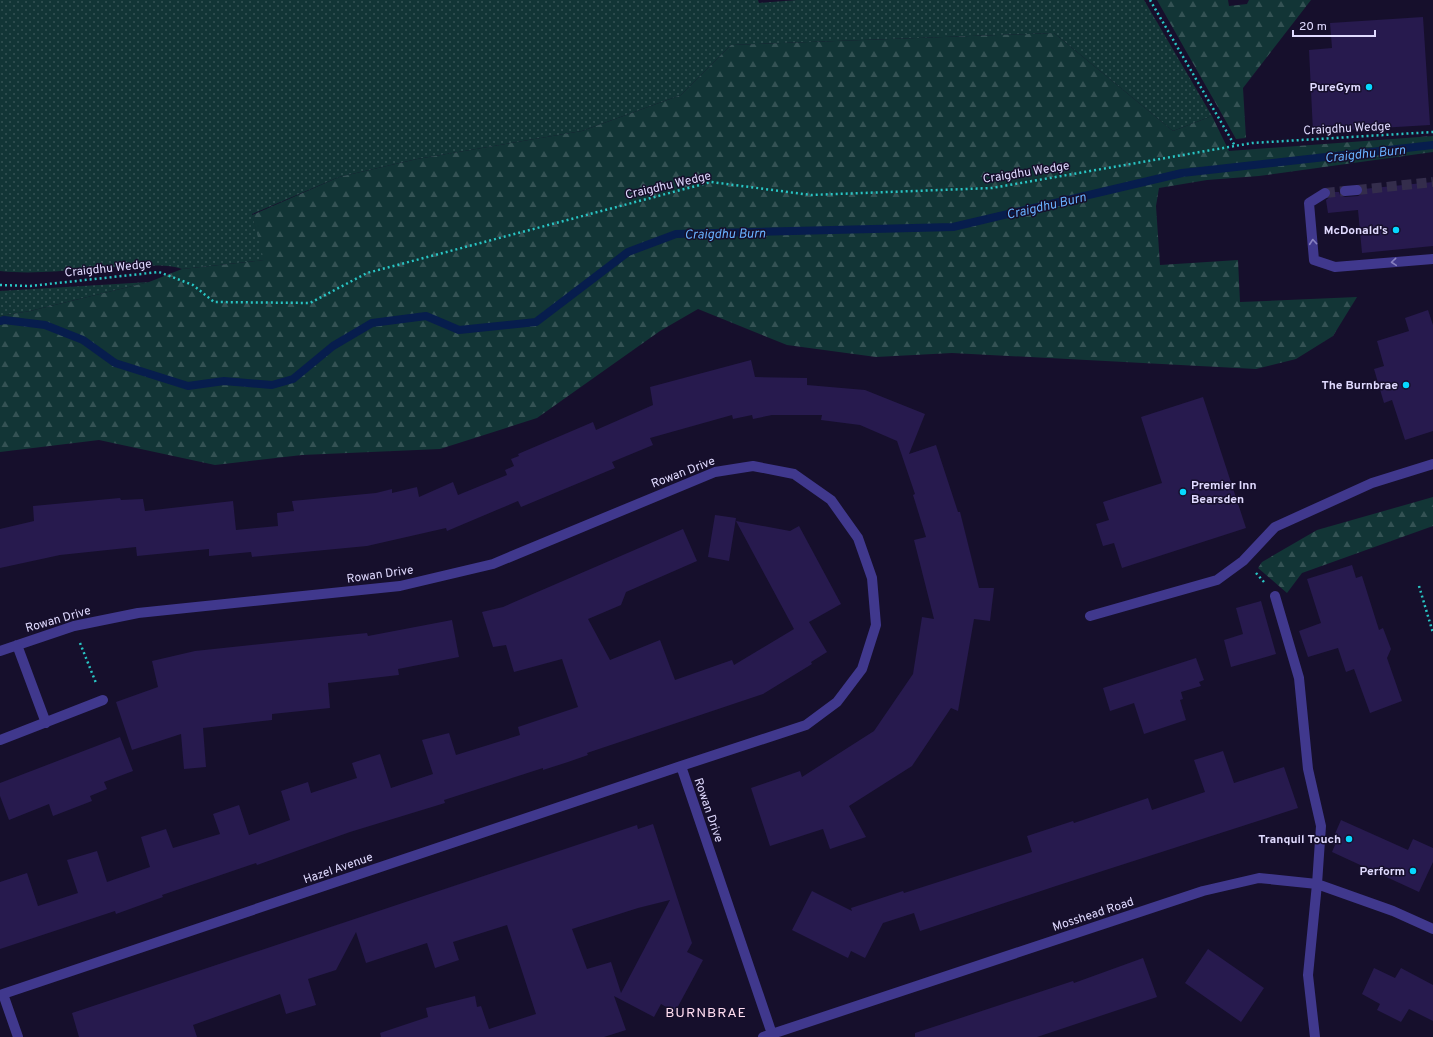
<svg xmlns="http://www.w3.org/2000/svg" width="1433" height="1037" viewBox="0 0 1433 1037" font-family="Overpass,sans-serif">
<defs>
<pattern id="grass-dots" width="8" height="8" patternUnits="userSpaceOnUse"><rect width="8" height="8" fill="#123536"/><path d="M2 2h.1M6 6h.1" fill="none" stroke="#345254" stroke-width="1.8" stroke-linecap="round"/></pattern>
<pattern id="forest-firs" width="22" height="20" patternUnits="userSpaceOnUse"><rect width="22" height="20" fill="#123536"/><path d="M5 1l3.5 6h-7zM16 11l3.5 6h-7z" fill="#345254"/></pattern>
</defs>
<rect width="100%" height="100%" fill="#160f2c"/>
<path fill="url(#grass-dots)" d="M 0,0 L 758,0 L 759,3 L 797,0 L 1144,0 L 1212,116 L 1173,131 L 1054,33 L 731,45 L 681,95 L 582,131 L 417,159 L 339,177 L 252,214 L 265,260 L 182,269 C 168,264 154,266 139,266 C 92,266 46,276 0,271 Z
M 149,282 L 30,311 L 0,316 L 0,291 Z"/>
<path fill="url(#forest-firs)" d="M 1157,0 L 1228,0 L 1229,6 L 1247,4 L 1249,0 L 1311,0 L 1243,88 L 1246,138 L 1236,139 Z
M 1054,33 L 1173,131 L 1212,116 L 1229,151 L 1433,136 L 1433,152 L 1259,176 L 1207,180 L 1159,188 L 1156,206 L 1160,265 L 1238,260 L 1240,302 L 1357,297 L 1333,336 L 1296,359 L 1256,369 L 952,353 L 876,357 L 787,345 L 698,309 L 660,331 L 537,418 L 440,449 L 302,455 L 215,465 L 99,440 L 0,452 L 0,316 L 30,311 L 149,282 L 182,269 L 264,260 L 252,215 L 339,177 L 417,159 L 582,131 L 681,95 L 731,45 Z
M 1433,497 L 1433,526 L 1302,573 L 1287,593 L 1258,568 L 1262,562 L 1317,530 Z"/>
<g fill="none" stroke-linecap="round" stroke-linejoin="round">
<path stroke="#071d4d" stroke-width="8" d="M 0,321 L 4,320 L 45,325 L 83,340 L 115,363 L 188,386 L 224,381 L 272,385 L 293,379 L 333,346 L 372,323 L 426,316 L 459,330 L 536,322 L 628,252 L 676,234 L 953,227 L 1182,173 L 1433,145"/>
</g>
<path fill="#271a4e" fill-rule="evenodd" d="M 1423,17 L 1430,125 L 1313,132 L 1309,50 L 1332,48 L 1330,23 Z
M 1433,182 L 1433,246 L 1362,253 L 1358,210 L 1328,213 L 1326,200 L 1331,196 L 1331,192 L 1339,192 L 1340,195 L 1345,197 L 1358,196 L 1363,193 L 1363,189 Z
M 1428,310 L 1433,325 L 1433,431 L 1405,440 L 1392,400 L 1384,403 L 1374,369 L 1384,366 L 1377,341 L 1409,331 L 1405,318 Z
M 751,360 L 755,377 L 807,378 L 807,385 L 865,390 L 925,414 L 909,454 L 936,445 L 958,512 L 960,512 L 979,588 L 994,588 L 990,621 L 974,619 L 958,711 L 951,708 L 912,766 L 849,806 L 866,837 L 830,849 L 823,829 L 770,846 L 751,788 L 800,771 L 802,777 L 874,731 L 913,674 L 922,617 L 934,619 L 914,540 L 926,537 L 913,495 L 915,494 L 897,441 L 860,425 L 821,420 L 822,415 L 772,415 L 753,419 L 752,415 L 733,419 L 732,415 L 650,438 L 653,445 L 612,462 L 615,468 L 521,507 L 518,501 L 447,531 L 446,528 L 367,546 L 252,557 L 251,552 L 209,556 L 209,549 L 137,556 L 136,547 L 60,555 L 0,568 L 0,529 L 34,521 L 33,506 L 120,498 L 121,500 L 143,499 L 145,511 L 233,501 L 236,530 L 278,526 L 277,513 L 294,511 L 292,501 L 376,493 L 392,489 L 392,493 L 417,487 L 419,497 L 453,482 L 458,495 L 507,475 L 505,470 L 514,466 L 511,459 L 519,456 L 518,454 L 593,422 L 596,430 L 653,405 L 650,387 Z
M 1203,397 L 1246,528 L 1122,568 L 1114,543 L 1103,546 L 1096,524 L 1109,520 L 1103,502 L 1162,483 L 1141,417 Z
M 715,515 L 736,518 L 729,561 L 708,557 Z
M 736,521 L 790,531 L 799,526 L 841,604 L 809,622 L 827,652 L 811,662 L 812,664 L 763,694 L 587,753 L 588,755 L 568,762 L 543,770 L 543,768 L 444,800 L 445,803 L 350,832 L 257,865 L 256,863 L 162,895 L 163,897 L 116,914 L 115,911 L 0,949 L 0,882 L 27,873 L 38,906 L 78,893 L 67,860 L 97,851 L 107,882 L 150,867 L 141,837 L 166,829 L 173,848 L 220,834 L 213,814 L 239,805 L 249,835 L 290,820 L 281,791 L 308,782 L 311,793 L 357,778 L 352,763 L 380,754 L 391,788 L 433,774 L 422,740 L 449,733 L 456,755 L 520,735 L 518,727 L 578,707 L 562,659 L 514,672 L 506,645 L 493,647 L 482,612 L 503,607 L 683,529 L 697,561 L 626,592 L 621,605 L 588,619 L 610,660 L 660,640 L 675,680 L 732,660 L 734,665 L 794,629 Z
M 1352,565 L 1356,578 L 1362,576 L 1379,630 L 1383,628 L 1391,649 L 1387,658 L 1402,701 L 1370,713 L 1354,669 L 1346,672 L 1338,648 L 1308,657 L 1299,631 L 1321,623 L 1307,579 Z
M 1261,601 L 1276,654 L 1231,667 L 1224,640 L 1243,634 L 1236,608 Z
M 452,620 L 459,657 L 398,669 L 399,675 L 328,683 L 330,708 L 272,714 L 272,720 L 203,728 L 206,767 L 184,769 L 181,734 L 132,750 L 116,702 L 158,687 L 152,661 L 195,651 L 367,633 L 368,636 Z
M 1196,658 L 1204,680 L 1199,682 L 1201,686 L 1181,692 L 1183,699 L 1180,700 L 1186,720 L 1144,734 L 1134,703 L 1110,711 L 1103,688 Z
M 120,737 L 133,771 L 104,782 L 107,789 L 90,796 L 92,801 L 53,816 L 49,804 L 9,820 L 0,796 L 0,783 Z
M 1223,751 L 1234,783 L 1284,767 L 1298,808 L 1059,885 L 920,931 L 914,913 L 883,923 L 865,958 L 851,951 L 848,958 L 792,930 L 812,891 L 852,911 L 851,908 L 903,891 L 904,893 L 1032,852 L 1027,836 L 1073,821 L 1074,823 L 1148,798 L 1152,810 L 1205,792 L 1194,760 Z
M 1341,820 L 1408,850 L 1413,839 L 1433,848 L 1433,862 L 1419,892 L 1332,852 L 1335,845 L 1331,843 Z
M 653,824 L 692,943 L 687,952 L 703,960 L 675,1012 L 661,1004 L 654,1017 L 614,996 L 626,1030 L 604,1037 L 381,1037 L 380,1033 L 428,1017 L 426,1008 L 475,996 L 477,1007 L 481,1006 L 489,1029 L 536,1014 L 507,925 L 453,942 L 459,960 L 435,968 L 427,943 L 366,963 L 356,932 L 336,970 L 308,979 L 316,1005 L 286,1014 L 280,994 L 193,1025 L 197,1037 L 79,1037 L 72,1013 L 637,825 L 638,829 ZM 670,900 L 621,993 L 611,962 L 587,969 L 572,929 L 638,908 Z
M 1208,949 L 1264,988 L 1241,1022 L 1185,983 Z
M 1143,958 L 1157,997 L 1037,1037 L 915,1037 L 915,1033 L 1073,981 L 1074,983 Z
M 1374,968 L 1395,978 L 1401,968 L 1433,985 L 1433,1021 L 1409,1009 L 1401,1022 L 1377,1010 L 1380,1004 L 1362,994 Z"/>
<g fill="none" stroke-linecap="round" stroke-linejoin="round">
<path stroke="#342d4c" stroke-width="10" stroke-dasharray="10 5" stroke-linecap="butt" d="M 1357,190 L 1433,182
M 1325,193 L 1345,191"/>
<path stroke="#29c5c4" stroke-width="2.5" stroke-dasharray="2 3" stroke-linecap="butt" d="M 1150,0 L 1235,146
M 0,285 L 30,286 L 159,272 L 193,285 L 214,302 L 310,303 L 367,273 L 711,182 L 811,195 L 992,188 L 1252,143 L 1433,132
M 1256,573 L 1264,582
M 1419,586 L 1433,633
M 80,643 L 96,683"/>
<path stroke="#40388d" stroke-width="10" d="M 1345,191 L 1357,190
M 1325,193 L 1309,203 L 1314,260 L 1335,267 L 1433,259
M 1275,596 L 1299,678 L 1308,769 L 1321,826 L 1317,884 L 1308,975 L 1315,1037
M 1090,616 L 1217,580 L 1243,561 L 1275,527 L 1372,483 L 1433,464
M 17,645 L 46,723
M 0,651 L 74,626 L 138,613 L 400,586 L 493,564 L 715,472 L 753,466 L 794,474 L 831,500 L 858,538 L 872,578 L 876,625 L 862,669 L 837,702 L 806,725 L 681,766 L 772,1034
M 0,740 L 103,700
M 3,994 L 681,766
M 0,995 L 3,994 L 18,1037
M 763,1037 L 1203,891 L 1259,878 L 1317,884 L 1393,911 L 1433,929"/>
</g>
<defs><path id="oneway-chevron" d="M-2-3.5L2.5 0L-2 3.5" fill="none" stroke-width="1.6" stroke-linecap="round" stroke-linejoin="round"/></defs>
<g stroke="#8881c0">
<use href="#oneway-chevron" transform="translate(1313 242) rotate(-95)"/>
<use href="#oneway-chevron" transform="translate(1394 262) rotate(175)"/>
</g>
<g fill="#06d8ff" stroke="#160f2c" stroke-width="1.5">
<circle cx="1369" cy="87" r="4"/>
<circle cx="1396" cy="230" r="4"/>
<circle cx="1406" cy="385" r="4"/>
<circle cx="1183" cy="492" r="4"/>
<circle cx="1349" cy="839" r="4"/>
<circle cx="1413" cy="871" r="4"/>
</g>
<g text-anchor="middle" stroke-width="3" stroke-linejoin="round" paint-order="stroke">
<g font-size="12" font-weight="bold" fill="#e0daff" stroke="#160f2c" text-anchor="end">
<text x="1361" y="91">PureGym</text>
<text x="1388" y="234">McDonald's</text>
<text x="1398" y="389">The Burnbrae</text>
<text x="1191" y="489" text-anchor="start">Premier Inn<tspan x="1191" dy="14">Bearsden</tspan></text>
<text x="1341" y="843">Tranquil Touch</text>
<text x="1405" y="875">Perform</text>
</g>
<g font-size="12" fill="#e0daff" stroke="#160f2c">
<text transform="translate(1347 128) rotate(-3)" y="4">Craigdhu Wedge</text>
<text transform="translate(1026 172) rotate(-9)" y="4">Craigdhu Wedge</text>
<text transform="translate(668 185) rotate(-13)" y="4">Craigdhu Wedge</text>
<text transform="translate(108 268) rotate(-6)" y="4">Craigdhu Wedge</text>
<text transform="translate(683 472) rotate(-21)" y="4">Rowan Drive</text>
<text transform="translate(380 574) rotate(-8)" y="4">Rowan Drive</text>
<text transform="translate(58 619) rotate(-16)" y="4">Rowan Drive</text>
<text transform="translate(709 810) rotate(71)" y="4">Rowan Drive</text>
<text transform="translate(338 868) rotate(-19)" y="4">Hazel Avenue</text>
<text transform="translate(1093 914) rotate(-18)" y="4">Mosshead Road</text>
</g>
<g font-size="13" font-style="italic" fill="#68b1ff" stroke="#160f2c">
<text transform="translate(1365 153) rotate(-6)" y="5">Craigdhu Burn</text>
<text transform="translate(1046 205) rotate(-13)" y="5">Craigdhu Burn</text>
<text transform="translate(725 233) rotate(-1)" y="5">Craigdhu Burn</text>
</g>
<g font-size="14" letter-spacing="1" fill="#ffdcf0" stroke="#160f2c">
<text x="706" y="1017">BURNBRAE</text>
</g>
</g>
<path d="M1293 30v6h82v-6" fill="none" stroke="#e0daff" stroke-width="2"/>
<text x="1299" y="30" font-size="12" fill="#e0daff" stroke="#160f2c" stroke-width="3" paint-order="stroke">20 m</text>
</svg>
